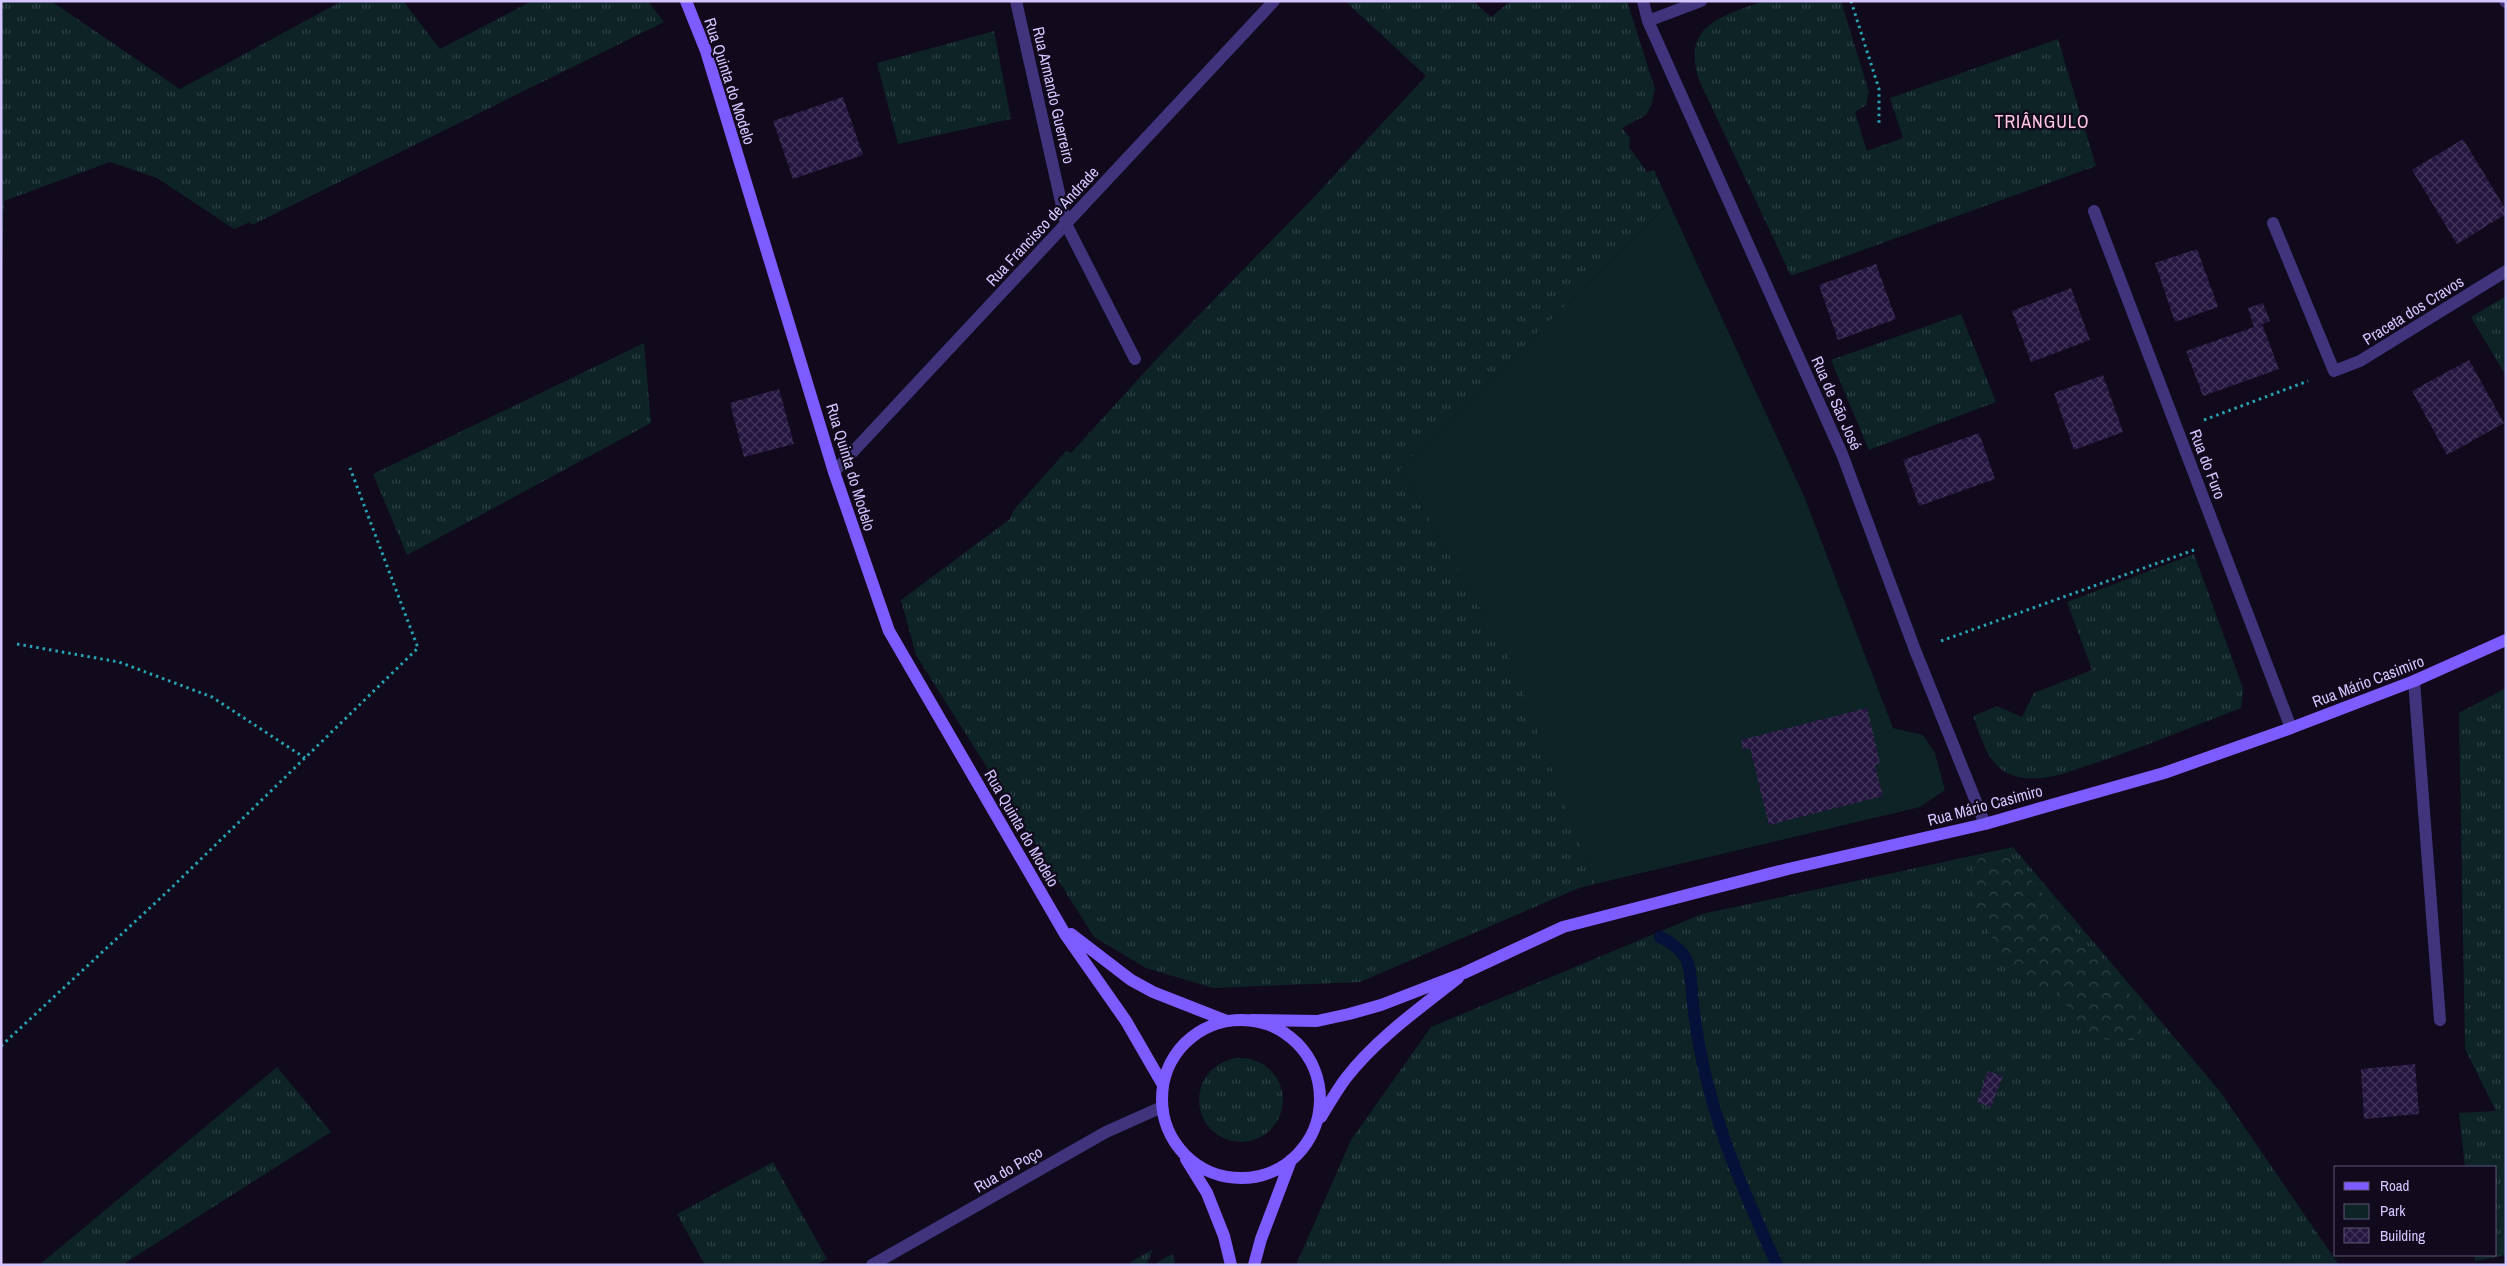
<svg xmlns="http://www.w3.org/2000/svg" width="2507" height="1266" viewBox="0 0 2507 1266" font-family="'Archivo Narrow',sans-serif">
<defs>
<pattern id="grass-tufts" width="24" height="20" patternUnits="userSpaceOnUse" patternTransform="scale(1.25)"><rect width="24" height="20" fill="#0d2326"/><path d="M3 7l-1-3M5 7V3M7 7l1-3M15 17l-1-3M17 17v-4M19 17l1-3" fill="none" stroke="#2f4147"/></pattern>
<pattern id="forest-crowns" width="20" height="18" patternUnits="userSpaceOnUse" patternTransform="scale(1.25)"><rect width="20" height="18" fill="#0d2326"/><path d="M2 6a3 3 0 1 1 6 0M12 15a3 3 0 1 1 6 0" fill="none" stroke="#2f4147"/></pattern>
<pattern id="building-cross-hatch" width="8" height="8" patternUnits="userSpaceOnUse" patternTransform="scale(1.25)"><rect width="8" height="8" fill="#24163e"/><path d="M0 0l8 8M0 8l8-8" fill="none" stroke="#43365b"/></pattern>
</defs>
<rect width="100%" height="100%" fill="#100a1c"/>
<path fill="url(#grass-tufts)" d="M 1,1 L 51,1 L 180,89 L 342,1 L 403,1 L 440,49 L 532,1 L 648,1 L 664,22 L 252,225 L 250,222 L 234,229 L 157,178 L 110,162 L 4,201 L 1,304 Z
M 1345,1 L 1473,1 L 1491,17 L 1511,1 L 1627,1 L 1655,89 L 1651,106 L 1646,115 L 1622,128 L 1630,138 L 1629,147 L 1647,172 L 1654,170 L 1669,203 L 1400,469 L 1517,671 L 1595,884 L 1579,888 L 1360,982 L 1213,988 L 1146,968 L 1094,937 L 916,655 L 901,600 L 1010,519 L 1013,511 L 1066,451 L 1071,453 L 1163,352 L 1313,198 L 1426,76 Z
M 1763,1 L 1841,1 L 1869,92 L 1866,105 L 1855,112 L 1867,151 L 1903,138 L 1890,98 L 2058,39 L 2096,166 L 1791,276 L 1699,80 C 1681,25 1721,17 1763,1 Z
M 994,31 L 1011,119 L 898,144 L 877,63 Z
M 2506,296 L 2506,376 L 2471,317 Z
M 1961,314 L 1996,402 L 1869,450 L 1831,360 Z
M 644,343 L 651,423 L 407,555 L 373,474 Z
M 2194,554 L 2243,688 L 2241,708 C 2191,727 2142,748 2092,764 C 2076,769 2058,777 2041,778 C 2030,779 2017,778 2007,773 C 1986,762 1981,736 1973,716 L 1997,706 L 2022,717 L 2034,693 L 2092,670 L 2067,602 Z
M 2506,688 L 2506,1255 L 2475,1261 L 2475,1255 L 2496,1255 L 2496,1167 L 2465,1167 L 2459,1113 L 2496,1111 L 2465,1049 L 2459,713 Z
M 2013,847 L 2219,1090 L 2339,1265 L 1296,1265 L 1351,1140 L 1431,1027 L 1702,914 Z
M1199 1100a42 42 0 1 1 84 0a42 42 0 1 1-84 0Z
M 277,1067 L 331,1132 L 122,1265 L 39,1265 Z
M 773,1162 L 827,1259 L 816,1265 L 705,1265 L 677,1214 Z
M 1153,1249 L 1146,1265 L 1126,1265 Z
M 1172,1254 L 1176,1265 L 1153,1265 Z"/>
<path fill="url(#forest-crowns)" d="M 2005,850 L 2145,1012 L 2143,1024 L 2134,1040 C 2085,1043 2081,1031 2059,992 L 2027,984 L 2000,951 L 1979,915 L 1970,879 L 1980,856 Z"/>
<path fill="#0d2326" d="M 1669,203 L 1804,496 L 1893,728 L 1923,735 L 1935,753 L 1945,790 L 1920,807 L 1595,884 L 1513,665 L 1400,469 Z"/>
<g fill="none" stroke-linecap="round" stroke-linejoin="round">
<path stroke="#061139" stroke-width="12" d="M 1660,937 C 1695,954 1689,970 1693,1003 C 1703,1099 1737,1178 1777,1265"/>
</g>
<path fill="url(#building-cross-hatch)" d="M 843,97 L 863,155 L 793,179 L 773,121 Z
M 2463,139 L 2506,210 L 2506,214 L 2457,244 L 2412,170 Z
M 2197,249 L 2218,307 L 2175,322 L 2155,263 Z
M 1876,264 L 1896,319 L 1838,340 L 1819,285 Z
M 2071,288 L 2090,340 L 2031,362 L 2012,311 Z
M 2263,303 L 2270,321 L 2262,324 L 2279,369 L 2203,396 L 2186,351 L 2254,327 L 2248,308 Z
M 2469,360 L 2504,423 L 2447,455 L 2412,391 Z
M 2103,375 L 2123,432 L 2074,450 L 2054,393 Z
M 779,389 L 794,444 L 744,457 L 730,403 Z
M 1979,433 L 1995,479 L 1919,506 L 1903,460 Z
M 1867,708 L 1880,763 L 1875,765 L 1883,796 L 1769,825 L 1750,748 L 1743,750 L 1741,740 Z
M 2415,1064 L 2419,1114 L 2364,1119 L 2361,1069 Z
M 1988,1071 L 2003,1076 L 1991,1107 L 1977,1102 Z"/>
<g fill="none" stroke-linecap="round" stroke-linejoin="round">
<path stroke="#27a3b1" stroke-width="3" stroke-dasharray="2.5 4" stroke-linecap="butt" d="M 1851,1 L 1879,89 L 1879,125
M 2204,420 L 2308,381
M 1941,641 L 2194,550
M 17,644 L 119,662 L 212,697 L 305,758
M 1,1046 L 167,892 L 418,648 L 350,468"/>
<path stroke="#42337d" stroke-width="12" d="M 1016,1 L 1066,224 L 1135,359
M 1643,1 L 1648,21 L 1842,454 L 1915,650 L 1985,824
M 2505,1 L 2506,2
M 1648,21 L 1701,1
M 2094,211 L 2291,728
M 2273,223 L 2334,371 L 2360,361 L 2506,271
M 834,472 L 1274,1
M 2414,681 L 2440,1020
M 872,1265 L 1106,1132 L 1162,1107"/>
<path stroke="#7b5cff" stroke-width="12" d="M 686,1 L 706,51 L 834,472 L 889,631 L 1065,934 L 1126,1021 L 1163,1085
M 1071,934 L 1131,980 L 1153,992 L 1227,1021
M 1251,1020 L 1317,1021 L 1349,1014 L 1381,1005 L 1464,973 L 1563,927 L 1788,869 L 1985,824 L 2164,773 L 2291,728 L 2414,681 L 2506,640
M1162 1099a79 79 0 1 1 158 0a79 79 0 1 1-158 0Z
M 1321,1117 C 1329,1104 1337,1090 1346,1078 C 1376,1039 1420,1008 1458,978
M 1186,1159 L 1207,1193 L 1224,1236 L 1231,1265
M 1254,1265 L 1261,1239 L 1291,1160"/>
</g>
<g text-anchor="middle" stroke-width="4.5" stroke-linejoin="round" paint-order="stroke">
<g font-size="16" fill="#d5c5ff" stroke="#100a1c">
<text transform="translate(730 81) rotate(72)" y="6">Rua Quinta do Modelo</text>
<text transform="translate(1054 95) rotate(77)" y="6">Rua Armando Guerreiro</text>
<text transform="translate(1042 226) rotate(-47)" y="6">Rua Francisco de Andrade</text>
<text transform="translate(2413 310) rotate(-32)" y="6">Praceta dos Cravos</text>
<text transform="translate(1837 403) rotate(66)" y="6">Rua de São José</text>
<text transform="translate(2208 464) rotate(69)" y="6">Rua do Furo</text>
<text transform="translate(851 467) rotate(73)" y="6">Rua Quinta do Modelo</text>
<text transform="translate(2368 681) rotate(-21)" y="6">Rua Mário Casimiro</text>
<text transform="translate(1985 805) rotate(-15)" y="6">Rua Mário Casimiro</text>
<text transform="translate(1022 828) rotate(60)" y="6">Rua Quinta do Modelo</text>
<text transform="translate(1008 1169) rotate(-30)" y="6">Rua do Poço</text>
</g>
<g font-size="18" letter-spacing="1" fill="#ffc7e2" stroke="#100a1c">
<text x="2042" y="128">TRIÂNGULO</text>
</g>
</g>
<rect width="2507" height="1266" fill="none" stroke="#d5c5ff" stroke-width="5"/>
<rect x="2334" y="1166" width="162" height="90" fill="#100a1c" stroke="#5f5577"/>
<rect x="2344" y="1182" width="25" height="8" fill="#7b5cff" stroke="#5f5577"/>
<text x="2380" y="1191" font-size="15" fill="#d5c5ff">Road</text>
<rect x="2344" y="1204" width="25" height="15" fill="#0d2326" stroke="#5f5577"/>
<text x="2380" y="1216" font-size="15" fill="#d5c5ff">Park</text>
<rect x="2344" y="1228" width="25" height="15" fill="url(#building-cross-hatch)" stroke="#5f5577"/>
<text x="2380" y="1241" font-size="15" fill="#d5c5ff">Building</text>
</svg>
